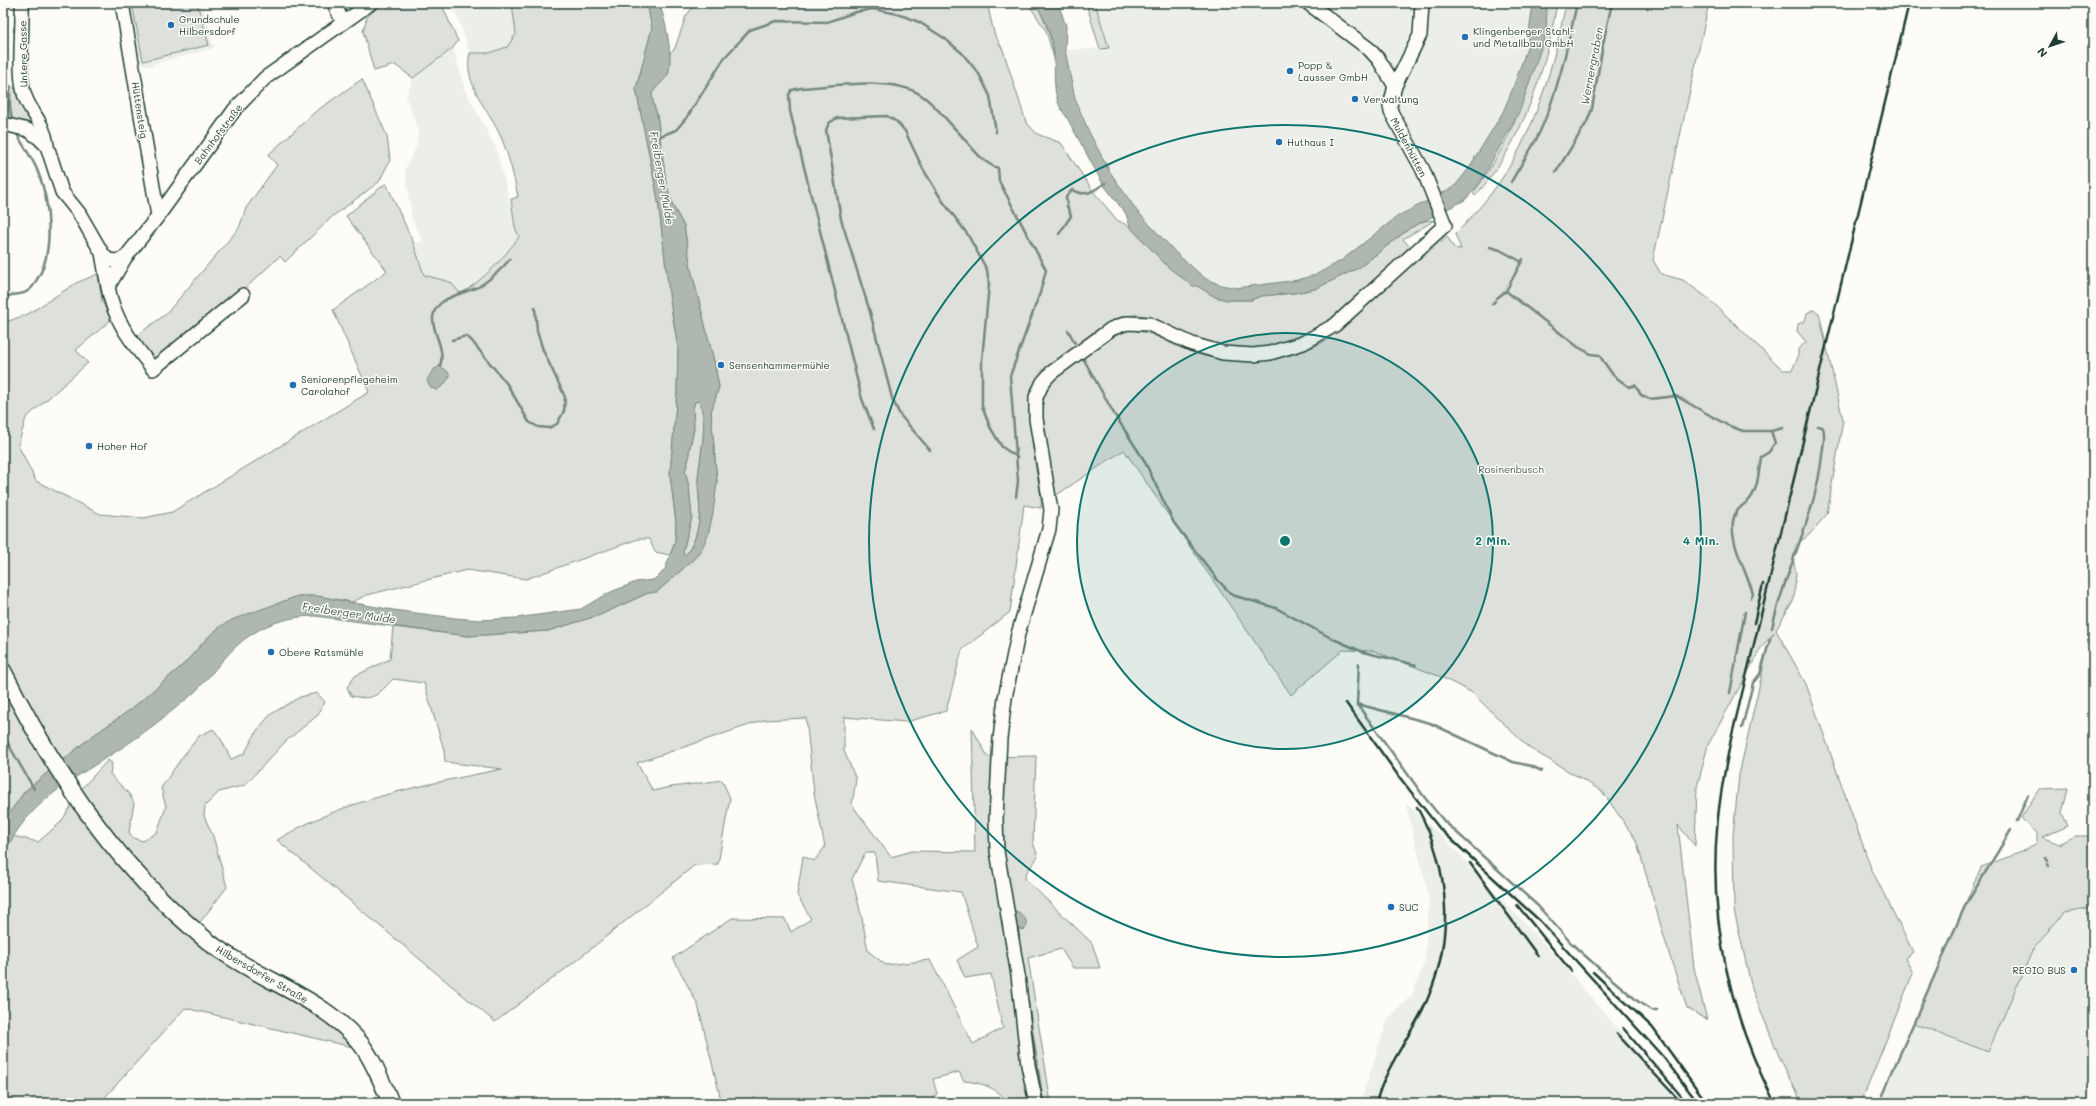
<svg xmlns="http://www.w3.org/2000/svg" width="2096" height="1106" viewBox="0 0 2096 1106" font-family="Mali,sans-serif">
<rect width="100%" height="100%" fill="#fdfcf7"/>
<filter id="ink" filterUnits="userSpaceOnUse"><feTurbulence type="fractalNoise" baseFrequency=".025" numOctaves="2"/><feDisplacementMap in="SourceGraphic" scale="8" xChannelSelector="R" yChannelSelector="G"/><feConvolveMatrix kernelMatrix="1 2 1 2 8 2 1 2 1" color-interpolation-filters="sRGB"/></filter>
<g filter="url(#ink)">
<path fill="#eceee9" d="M 130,3 L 202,3 L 214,48 L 153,64 L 152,67 L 141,63 Z
M 450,3 L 512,3 L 516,34 L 507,47 L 489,53 L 470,53 L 458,18 Z
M 1095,3 L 1533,3 L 1527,48 L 1511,93 L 1503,112 L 1467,171 L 1454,187 L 1398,216 L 1342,260 L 1317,274 L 1298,280 L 1236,288 L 1221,285 L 1206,279 L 1178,255 L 1157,234 L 1137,211 L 1110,172 L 1089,132 L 1075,99 L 1065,50 L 1109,48 Z
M 453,48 L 465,90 L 496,148 L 519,237 L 502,260 L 483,279 L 461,294 L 450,282 L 424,275 L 413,242 L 423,242 L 412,219 L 405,169 L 417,146 L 418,131 L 406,97 L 413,78 Z
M 1405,802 L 1448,842 L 1560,961 L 1681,1103 L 1360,1103 L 1388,1018 L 1412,995 L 1425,961 L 1429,897 Z
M 2093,908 L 2093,1103 L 1878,1103 L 1914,1023 L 1988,1052 L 2034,947 L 2064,913 Z"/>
<path fill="#dde0db" stroke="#7e8e88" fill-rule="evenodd" d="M 132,3 L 197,3 L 209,45 L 143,61 Z
M 383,3 L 441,3 L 458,41 L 453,48 L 413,78 L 395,65 L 374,71 L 363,31 L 367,17 Z
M 512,3 L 647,3 L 652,28 L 636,89 L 658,200 L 670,301 L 678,348 L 677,392 L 670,475 L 676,522 L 675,542 L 670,555 L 655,552 L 649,539 L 638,539 L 526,579 L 467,570 L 367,595 L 352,602 L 317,596 L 298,596 L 221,626 L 210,635 L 183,665 L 130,710 L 91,737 L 25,791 L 3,822 L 3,323 L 28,314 L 76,283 L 98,274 L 102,301 L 111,320 L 76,350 L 88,363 L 26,418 L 18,445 L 36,481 L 100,514 L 144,518 L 172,512 L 369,392 L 333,310 L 387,271 L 346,216 L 386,183 L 413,242 L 424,275 L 450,282 L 461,294 C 486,277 501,261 519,237 L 515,227 L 511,199 L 518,197 C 514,177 509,156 501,137 C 490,112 462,83 470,53 L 489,53 L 507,47 L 516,34 Z
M 696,3 L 987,3 L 994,33 L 1003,50 L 1026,122 L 1037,134 L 1061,143 L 1093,191 L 1117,220 L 1130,227 L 1169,267 L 1215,297 L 1228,300 L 1251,300 L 1261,296 L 1294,293 L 1315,289 L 1360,267 L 1410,228 L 1424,221 L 1435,220 L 1403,239 L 1410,247 L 1409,249 C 1366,289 1329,334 1270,346 C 1247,351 1220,348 1198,340 C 1173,331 1152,308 1123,317 C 1104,322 1087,337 1072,349 C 1052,363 1035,375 1029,400 C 1028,407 1030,415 1030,421 C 1032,437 1033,453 1036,469 C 1038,483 1042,494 1041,508 L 1024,505 L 1010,612 L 962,650 L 946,711 L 906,722 L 844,717 L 844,751 L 856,779 L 852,805 L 891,857 L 912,851 L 975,852 L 972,728 L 988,757 L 1036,756 L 1033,842 L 1038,857 L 1026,873 L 1025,879 L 1092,943 L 1100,968 L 1073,968 L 1061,949 L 1028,958 L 1051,1103 L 1007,1103 C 1000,1088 979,1082 964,1081 L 959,1072 L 933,1079 L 937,1094 L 928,1103 L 712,1103 L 720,1096 L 698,1005 L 673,958 L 732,918 L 785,919 L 791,932 L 811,919 L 797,895 L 803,856 L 814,861 L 825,847 L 814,793 L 806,718 L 764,720 L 637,763 L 653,791 L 665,788 L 722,780 L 730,798 L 718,864 L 695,865 L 572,964 L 495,1022 L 277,840 C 345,798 425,785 502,769 L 445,762 L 444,750 L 424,683 L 393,679 C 377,695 375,701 351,696 L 347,687 L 355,676 L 390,659 L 393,627 L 468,636 L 548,631 L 600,615 L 648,593 L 657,592 L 696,557 L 708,535 L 717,482 L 711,412 L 719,387 L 714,361 L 691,269 L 684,226 L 673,206 L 666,183 L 657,114 L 653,103 L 652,93 L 668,74 L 670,53 L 675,48 L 686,16 ZM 865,853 L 875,853 L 878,881 L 961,892 L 978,947 L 957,960 L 965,978 L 991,974 L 1003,1028 L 973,1044 L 930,960 L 886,965 L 868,951 L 862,918 L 852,879 Z
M 1028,3 L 1036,3 C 1045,21 1052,38 1054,58 L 1046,31 Z
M 1086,3 L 1095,3 L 1109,48 L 1100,49 Z
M 1547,3 L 1557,3 C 1546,71 1522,144 1475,196 L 1473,193 C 1515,138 1537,71 1547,3 Z
M 1566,3 L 1709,3 L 1653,260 L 1661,274 L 1683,280 L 1709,299 L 1783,370 L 1792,370 L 1798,357 L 1798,349 L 1806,342 L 1797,331 L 1798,324 L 1805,321 L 1807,313 L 1813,310 L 1819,313 L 1843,420 L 1827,514 L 1809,535 L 1796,545 L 1793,559 L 1796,573 L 1794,599 L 1776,630 L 1806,684 L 1871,868 L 1913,952 L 1905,958 L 1913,973 L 1861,1103 L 1802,1103 L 1779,1056 L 1752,989 L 1734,910 L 1733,835 L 1739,775 L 1769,642 L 1774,632 L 1761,648 L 1708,745 L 1697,787 L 1695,846 L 1678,825 L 1694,968 L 1707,1020 L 1687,1008 L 1670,957 L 1636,840 L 1602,791 L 1529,748 L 1471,692 L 1441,677 L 1374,651 L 1343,650 L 1291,695 L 1124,450 L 1055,496 C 1051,467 1031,410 1050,384 C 1059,372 1074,364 1086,355 C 1102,344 1117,332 1136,328 L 1136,331 C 1153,332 1164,341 1179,347 C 1229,369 1282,365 1329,339 L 1328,336 L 1416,258 L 1421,258 L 1447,236 L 1454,248 L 1461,249 L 1455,234 C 1465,225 1471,217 1480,207 C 1531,149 1551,77 1566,3 Z
M 362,79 L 387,136 L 390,160 L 379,182 L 333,216 L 285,262 L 280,256 L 236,297 L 152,365 L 132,339 L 166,314 L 239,228 L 246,208 L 277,165 L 268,155 L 315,112 Z
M 9,85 C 24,92 32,115 40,129 L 3,122 L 3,95 L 8,92 Z
M 698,401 C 710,418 699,459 698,480 C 698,493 701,507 699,520 C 697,533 694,546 684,556 L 683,551 L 692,517 L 689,487 L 685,471 L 689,458 L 689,451 L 694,429 L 693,408 L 695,402 Z
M 317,693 L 325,702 L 318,715 L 285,742 L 245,785 L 219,792 L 205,806 L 204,816 L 213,836 L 227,887 L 191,934 L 326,1016 L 361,1049 L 185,1008 L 100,1103 L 3,1103 L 3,857 L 13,836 L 38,842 L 61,822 L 82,788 L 108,760 L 112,763 L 110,774 L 129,794 L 134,803 L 129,832 L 133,838 L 143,841 L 157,832 L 166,807 L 161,788 L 183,756 L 199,736 L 213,729 L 221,739 L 231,759 L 244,754 L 258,729 L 271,714 L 300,697 Z
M 2068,788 L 2062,813 L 2068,826 L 2043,837 L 2059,844 L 2074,836 L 2093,836 L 2093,908 L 2064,913 L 2034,947 L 1988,1052 L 1914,1023 L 1981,867 L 2019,853 L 2037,843 L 2037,833 L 2021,818 L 2039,789 Z"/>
<path fill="#aeb8b1" stroke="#75877f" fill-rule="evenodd" d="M 647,3 L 659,3 C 665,17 674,59 668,74 C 665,80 656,87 652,93 L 653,103 L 657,114 L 666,183 L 673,206 L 684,226 L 691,269 L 714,361 L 719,387 L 711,412 L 717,482 L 713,513 L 708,535 L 702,548 L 696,557 L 657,592 L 648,593 L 600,615 L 548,631 L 468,636 L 315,616 C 294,616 270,622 252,634 C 226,650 211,679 188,698 C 167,715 146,732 123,747 C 76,778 25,802 3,857 L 3,822 L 25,791 L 91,737 L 130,710 L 183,665 L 210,635 L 221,626 L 234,619 L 298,596 L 317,596 L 393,610 L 455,618 L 480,620 L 516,618 L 581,609 L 606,594 L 636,582 L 653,580 L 659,576 L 665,569 L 675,542 L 676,522 L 670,475 L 677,392 L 678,348 L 670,301 L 658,200 L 636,89 L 652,28 ZM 698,401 C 710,418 699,459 698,480 C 698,493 701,507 699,520 C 697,533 694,546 684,556 L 683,551 L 692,517 L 689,487 L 685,471 L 689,458 L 689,451 L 694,429 L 693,408 L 695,402 Z
M 1036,3 L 1058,3 L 1066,26 L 1065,50 L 1075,99 L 1089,132 L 1110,172 L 1137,211 L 1178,255 L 1206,279 L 1221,285 L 1236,288 L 1298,280 L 1317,274 L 1342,260 L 1398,216 L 1454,187 L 1467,171 L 1503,112 L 1511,93 L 1527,48 L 1533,3 L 1547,3 L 1546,33 L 1520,110 L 1480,183 L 1465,200 L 1410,228 L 1360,267 L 1315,289 L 1294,293 L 1261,296 L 1251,300 L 1228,300 L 1215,297 L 1197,286 L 1193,286 L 1169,268 L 1130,227 L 1126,214 L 1103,184 L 1066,116 C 1048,95 1058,65 1052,40 C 1048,27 1042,15 1036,3 Z
M 440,366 L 448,372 L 450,376 L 444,385 L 437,390 C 431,389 429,386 427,380 L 433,370 Z
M 1014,910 C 1021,913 1027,918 1027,926 L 1024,930 L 1016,928 Z"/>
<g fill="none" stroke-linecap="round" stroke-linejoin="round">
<path stroke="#75877f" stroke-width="2.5" d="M 14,31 L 16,23
M 10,86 L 10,107 L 12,121
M 658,137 L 676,130 L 687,117 L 725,57 L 750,30 L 776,21 L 827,22 L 856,12 L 873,9 L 898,14 L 919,22 L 944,38 L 962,53 L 979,74 L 990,96 L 996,132
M 1556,172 L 1587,122 L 1592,109 L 1603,44 L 1612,3
M 1511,182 C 1519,168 1528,154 1536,140 C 1557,97 1567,49 1577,3
M 1059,234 L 1071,216 L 1067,206 L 1066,197 L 1072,190 C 1087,197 1092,192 1105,183
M 1490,247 L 1500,250 L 1522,262
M 1506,291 L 1578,347 L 1591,354 L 1599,355 L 1613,375 L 1629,387 L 1635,385 L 1641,395 L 1650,399 L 1676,396 L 1727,425 L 1743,431 L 1771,431 L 1775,443 L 1769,452 L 1761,457 C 1759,470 1758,489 1750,499 C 1745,505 1736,508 1734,517 C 1727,539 1747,572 1753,594 L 1751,598
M 1497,298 L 1506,291 L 1523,259
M 3,302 C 9,291 17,297 26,292 C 31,290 34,285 36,281 C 55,254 50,201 38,172 C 33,158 22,145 16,132
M 1492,304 L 1495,301
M 1068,330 L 1075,343
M 452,340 L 466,336 L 471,340 L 507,384 L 529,422 L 538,427 L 549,428 L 557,424 L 564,411 L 565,397 L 543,350 L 537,331 L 535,307
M 1083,358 L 1113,412 L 1144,460 L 1174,523 L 1217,579 L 1232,595 L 1276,608 L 1331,638 L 1363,652 L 1416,665
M 440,366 C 446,348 432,333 433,317 C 435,296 466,294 480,286 C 492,278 501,270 510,259
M 874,429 L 862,399 L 790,111 L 789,95 L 792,90 L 801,88 C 834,86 894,76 921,95 C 935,104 946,120 958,132 C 971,145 980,162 998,168 L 999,181 L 1046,270 L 1040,293 L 1010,376 L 1018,481 L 1016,497
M 1771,431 L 1783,428
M 930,450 L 900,415 L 892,398 L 870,312 L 841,219 L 826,130 L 829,123 L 837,118 L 887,116 L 897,122 L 905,131 L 923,169 L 942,200 L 968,235 L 987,270 L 989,284 L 982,360 L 982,406 L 990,427 L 1002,447 L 1017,457
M 1772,628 C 1785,569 1816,516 1822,455 C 1823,445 1826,437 1823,428 L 1818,426
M 1359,664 L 1357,704 L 1425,798 L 1444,821 L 1538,906 L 1572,944 L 1601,970 L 1640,1003 L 1651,1010 L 1657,1010
M 1730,693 L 1745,612
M 1357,704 L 1430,723 L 1513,762 L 1531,766 L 1542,771
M 1742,728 L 1753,683 L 1760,674 L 1770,639
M 3,735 L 34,789
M 2017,821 L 2028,795
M 2046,858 L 2048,861
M 2048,864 L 2049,866
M 1018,929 L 1019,940
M 1027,997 L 1043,1103
M 1882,1095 L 1965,906 L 2011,830"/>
<defs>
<path id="minor" d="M 22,3 C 23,30 18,64 23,89 C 26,109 44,120 47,145
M 122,3 L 158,216
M 334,3 L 343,23
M 1395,86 L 1420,35 L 1422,3
M 3,126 L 8,125 L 28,130 L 39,138 L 47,146 L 62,192 L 79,213 L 102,253 L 108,260 L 116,261 L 125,258 L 158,216 L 235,109 L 265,78 L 371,3
M 102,253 L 108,287 L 125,258
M 108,287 C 114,321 132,342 153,369 L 243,295
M 1036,1103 L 1028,1065 L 1018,975 L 997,851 L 996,819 L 1000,739 L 1005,698 L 1018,634 L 1049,529 L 1051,510 L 1036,419 L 1036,397 L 1043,382 L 1051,373 L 1111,329 L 1127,323 L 1149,324 L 1192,344 L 1223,353 L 1253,355 L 1270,353 L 1303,343 L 1335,325 L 1445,225 L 1423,170 L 1391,112 L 1390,106 L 1395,86 L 1379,60 L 1369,49 L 1308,3"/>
<path id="major" d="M 3,671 C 51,766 109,856 190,926 C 200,935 211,945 223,952 C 268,983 325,1000 361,1044 C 374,1061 382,1083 391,1103"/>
</defs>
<use href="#minor" stroke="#1f3d34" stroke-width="16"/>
<use href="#major" stroke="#1f3d34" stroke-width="19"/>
<use href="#minor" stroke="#fdfcf7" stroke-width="13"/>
<use href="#major" stroke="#fdfcf7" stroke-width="16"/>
<path stroke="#1f3d34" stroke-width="2.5" d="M 1754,623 L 1763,584
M 1346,703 L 1400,778
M 1397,774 L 1440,829 L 1540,921 L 1664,1058 L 1698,1103
M 1470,863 L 1538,956
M 1517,905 L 1571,971
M 1593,972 L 1652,1027 L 1707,1103
M 1623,1028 L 1687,1103
M 1617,1034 L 1679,1100
M 1376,1103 C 1385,1069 1406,1042 1422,1011 C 1455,945 1452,871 1417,807
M 1775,1103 C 1731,1019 1709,923 1717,829 C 1719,798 1725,769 1731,739 L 1909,3"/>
</g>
</g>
<circle cx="1285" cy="541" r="208" fill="#0f766e" fill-opacity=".12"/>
<g fill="none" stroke="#0f766e" stroke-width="2">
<circle cx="1285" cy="541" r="208"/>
<circle cx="1285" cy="541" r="416"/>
</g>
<g fill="#1f6fb2" stroke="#fdfcf7" stroke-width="1.5">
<circle cx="171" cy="25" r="4"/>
<circle cx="1465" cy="37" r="4"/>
<circle cx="1290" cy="71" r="4"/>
<circle cx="1355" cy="99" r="4"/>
<circle cx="1279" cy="142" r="4"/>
<circle cx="721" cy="365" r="4"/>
<circle cx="293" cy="385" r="4"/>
<circle cx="89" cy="446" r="4"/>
<circle cx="271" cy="652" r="4"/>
<circle cx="1391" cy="907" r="4"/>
<circle cx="2074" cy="970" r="4"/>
</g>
<g text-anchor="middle" stroke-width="3" stroke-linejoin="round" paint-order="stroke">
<g font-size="10" fill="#1f3d34" stroke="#fdfcf7" text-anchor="start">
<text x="179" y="23">Grundschule<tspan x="179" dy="12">Hilbersdorf</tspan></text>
<text x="1473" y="35">Klingenberger Stahl-<tspan x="1473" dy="12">und Metallbau GmbH</tspan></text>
<text x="1298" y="69">Popp &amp;<tspan x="1298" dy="12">Lausser GmbH</tspan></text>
<text x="1363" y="103">Verwaltung</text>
<text x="1287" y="146">Huthaus I</text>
<text x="729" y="369">Sensenhammermühle</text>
<text x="301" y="383">Seniorenpflegeheim<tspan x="301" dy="12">Carolahof</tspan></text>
<text x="97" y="450">Hoher Hof</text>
<text x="279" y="656">Obere Ratsmühle</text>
<text x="1399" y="911">SUC</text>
<text x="2066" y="974" text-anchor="end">REGIO BUS</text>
</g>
<g font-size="10" fill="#1f3d34" stroke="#fdfcf7">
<text transform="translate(23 54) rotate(-91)" y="4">Untere Gasse</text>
<text transform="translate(140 110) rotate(81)" y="4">Hüttensteig</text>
<text transform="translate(218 134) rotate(-53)" y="4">Bahnhofstraße</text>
<text transform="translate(1409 147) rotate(62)" y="4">Muldenhütten</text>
<text transform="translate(262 974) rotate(30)" y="4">Hilbersdorfer Straße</text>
</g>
<g font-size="10" fill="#455e55" stroke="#fdfcf7">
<text x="1511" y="473">Rosinenbusch</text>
</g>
<g font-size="11" font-style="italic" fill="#435c53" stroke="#fdfcf7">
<text transform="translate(1592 66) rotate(-79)" y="4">Wernergraben</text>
<text transform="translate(662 178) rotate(80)" y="4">Freiberger Mulde</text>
<text transform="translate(349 613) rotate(8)" y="4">Freiberger Mulde</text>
</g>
</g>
<circle cx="1285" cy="541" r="6" fill="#0f766e" stroke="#fdfcf7" stroke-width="2"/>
<g font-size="12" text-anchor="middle" font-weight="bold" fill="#0f766e" stroke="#fdfcf7" stroke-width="3" stroke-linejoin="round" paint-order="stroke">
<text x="1493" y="545">2 Min.</text>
<text x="1701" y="545">4 Min.</text>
</g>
<rect width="2096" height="1106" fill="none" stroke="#fdfcf7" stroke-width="16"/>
<rect x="8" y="8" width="2080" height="1090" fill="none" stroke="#1f3d34" stroke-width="1.5" filter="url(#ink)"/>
<g transform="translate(2050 46) rotate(230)" stroke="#fdfcf7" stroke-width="3" paint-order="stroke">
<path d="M0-3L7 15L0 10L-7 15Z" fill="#1f3d34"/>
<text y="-6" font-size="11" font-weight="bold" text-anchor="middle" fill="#1f3d34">N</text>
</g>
</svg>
